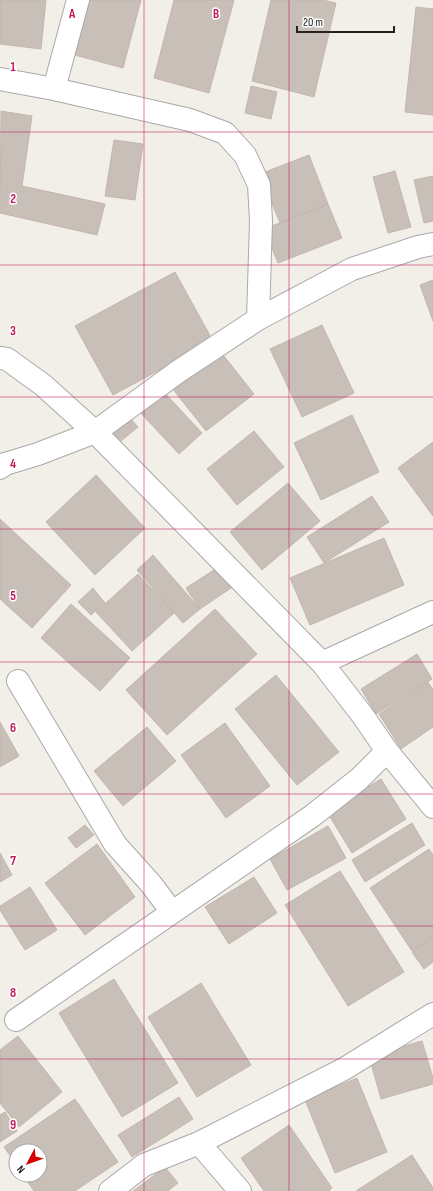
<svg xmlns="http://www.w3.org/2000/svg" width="433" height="1191" viewBox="0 0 433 1191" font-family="'Sofia Sans Condensed',sans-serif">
<rect width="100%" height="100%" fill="#f2efe9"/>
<path fill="#c7bfb8" stroke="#c4b6ab" d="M 0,0 L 46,0 L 41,49 L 0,44 Z
M 85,0 L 141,0 L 123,68 L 71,54 Z
M 174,0 L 234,0 L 209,93 L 154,78 Z
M 271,0 L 323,0 L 336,3 L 314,97 L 252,81 Z
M 416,7 L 433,9 L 433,115 L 405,112 Z
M 251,86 L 277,92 L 271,119 L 245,113 Z
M 1,111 L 32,116 L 22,186 L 105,204 L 97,235 L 0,213 Z
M 114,140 L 143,144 L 135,200 L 105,196 Z
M 309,155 L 328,204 L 280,223 L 260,174 Z
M 395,171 L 411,227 L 388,233 L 373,177 Z
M 433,176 L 433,221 L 424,223 L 414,180 Z
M 328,204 L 342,238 L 278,263 L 264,229 Z
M 175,272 L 213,341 L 113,395 L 75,326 Z
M 433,280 L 433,321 L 420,285 Z
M 322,325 L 354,393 L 302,417 L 270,349 Z
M 220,351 L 254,394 L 206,431 L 172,388 Z
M 161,389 L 202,433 L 179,454 L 138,410 Z
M 352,415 L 379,472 L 321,500 L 294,443 Z
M 128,416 L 138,427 L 116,445 L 107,434 Z
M 254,431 L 284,467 L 237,505 L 207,469 Z
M 433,442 L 433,516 L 398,468 Z
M 96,475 L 145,528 L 95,575 L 46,522 Z
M 288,483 L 320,521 L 262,570 L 230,532 Z
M 372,496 L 389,522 L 324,563 L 307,537 Z
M 0,519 L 71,585 L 32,628 L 0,599 Z
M 384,538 L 404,585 L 310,625 L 290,578 Z
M 153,555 L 200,609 L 183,623 L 137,570 Z
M 217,568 L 231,588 L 200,609 L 186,588 Z
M 138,574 L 174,613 L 132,651 L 96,612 Z
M 93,588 L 105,603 L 91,615 L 78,602 Z
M 71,604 L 130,658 L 100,691 L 41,638 Z
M 215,609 L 257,654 L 167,735 L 126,690 Z
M 417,654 L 432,679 L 376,714 L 361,689 Z
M 276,675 L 339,752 L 297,785 L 235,709 Z
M 428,682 L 433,690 L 433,727 L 401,749 L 379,714 Z
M 0,722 L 19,756 L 0,767 Z
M 225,723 L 270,786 L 226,818 L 181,755 Z
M 147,727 L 176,761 L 123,806 L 94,771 Z
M 381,779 L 406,819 L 352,853 L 327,812 Z
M 412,823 L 425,845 L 365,882 L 352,860 Z
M 85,825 L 94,835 L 76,848 L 68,838 Z
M 328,826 L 346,858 L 287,890 L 270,859 Z
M 97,844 L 135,897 L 85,935 L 45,883 Z
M 429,849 L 433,855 L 433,937 L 412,951 L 370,888 Z
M 0,853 L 12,875 L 0,882 Z
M 340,871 L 404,972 L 348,1006 L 285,905 Z
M 254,877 L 277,913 L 229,944 L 205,907 Z
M 30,887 L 57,930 L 25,950 L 0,910 L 0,906 Z
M 433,937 L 433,962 L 424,969 L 412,952 Z
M 114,979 L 178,1083 L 122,1117 L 59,1013 Z
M 201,983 L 251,1065 L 197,1097 L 148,1017 Z
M 18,1036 L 62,1092 L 19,1127 L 0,1103 L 0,1050 Z
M 422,1041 L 433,1078 L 433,1084 L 381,1099 L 369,1056 Z
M 357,1078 L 387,1152 L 335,1173 L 305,1100 Z
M 179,1097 L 193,1119 L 132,1157 L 118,1135 Z
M 75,1099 L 118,1162 L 75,1191 L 34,1191 L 23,1175 L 40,1175 L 40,1151 L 16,1151 L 16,1164 L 4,1147 Z
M 5,1112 L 17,1131 L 0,1142 L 0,1115 Z
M 289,1125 L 332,1188 L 329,1191 L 264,1191 L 241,1158 Z
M 412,1155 L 433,1188 L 433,1191 L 356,1191 Z
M 165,1167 L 178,1183 L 168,1191 L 133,1191 Z"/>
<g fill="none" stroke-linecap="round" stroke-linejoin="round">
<defs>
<path id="street" d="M 0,79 L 54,89 L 190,120 L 225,133 L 245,155 L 259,185 L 261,221 L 258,319
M 54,89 L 78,0
M 0,358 L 7,359 L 43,385 L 95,432 L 322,663 L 363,716 L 387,751 L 433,807
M 0,468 L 5,464 L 38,454 L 95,432 L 179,371 L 258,319 L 352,269 L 418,247 L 433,244
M 322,663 L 433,612
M 18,681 L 115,844 L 151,884 L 172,912
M 16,1020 L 312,816 L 359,779 L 387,751
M 199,1143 L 240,1191
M 110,1191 L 144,1165 L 199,1143 L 344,1069 L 433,1014"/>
</defs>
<use href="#street" stroke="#a9a9a9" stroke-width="24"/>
<use href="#street" stroke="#fff" stroke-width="22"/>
</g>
<path fill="none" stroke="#c2185b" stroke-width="1" stroke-opacity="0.55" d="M 144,0 L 144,1191M 289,0 L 289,1191M 0,132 L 433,132M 0,265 L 433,265M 0,397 L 433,397M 0,529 L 433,529M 0,662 L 433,662M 0,794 L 433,794M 0,926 L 433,926M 0,1059 L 433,1059"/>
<g font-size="13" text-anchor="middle" font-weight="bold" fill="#c2185b" stroke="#fff" stroke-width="3" stroke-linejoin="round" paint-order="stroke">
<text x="72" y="18">A</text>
<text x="216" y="18">B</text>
<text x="13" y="71">1</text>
<text x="13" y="203">2</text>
<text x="13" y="335">3</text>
<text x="13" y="468">4</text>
<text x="13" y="600">5</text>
<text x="13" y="732">6</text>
<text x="13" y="865">7</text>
<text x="13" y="997">8</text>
<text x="13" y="1129">9</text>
</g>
<g transform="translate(28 1163) rotate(229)"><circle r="19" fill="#ffffff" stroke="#a7a7a7"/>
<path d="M0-3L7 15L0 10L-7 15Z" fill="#d40000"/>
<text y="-6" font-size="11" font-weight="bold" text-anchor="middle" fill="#222222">N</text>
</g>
<path d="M297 26v6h97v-6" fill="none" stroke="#222222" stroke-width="2"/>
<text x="303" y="26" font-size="12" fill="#222222" stroke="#ffffff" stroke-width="3" paint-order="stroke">20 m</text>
</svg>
